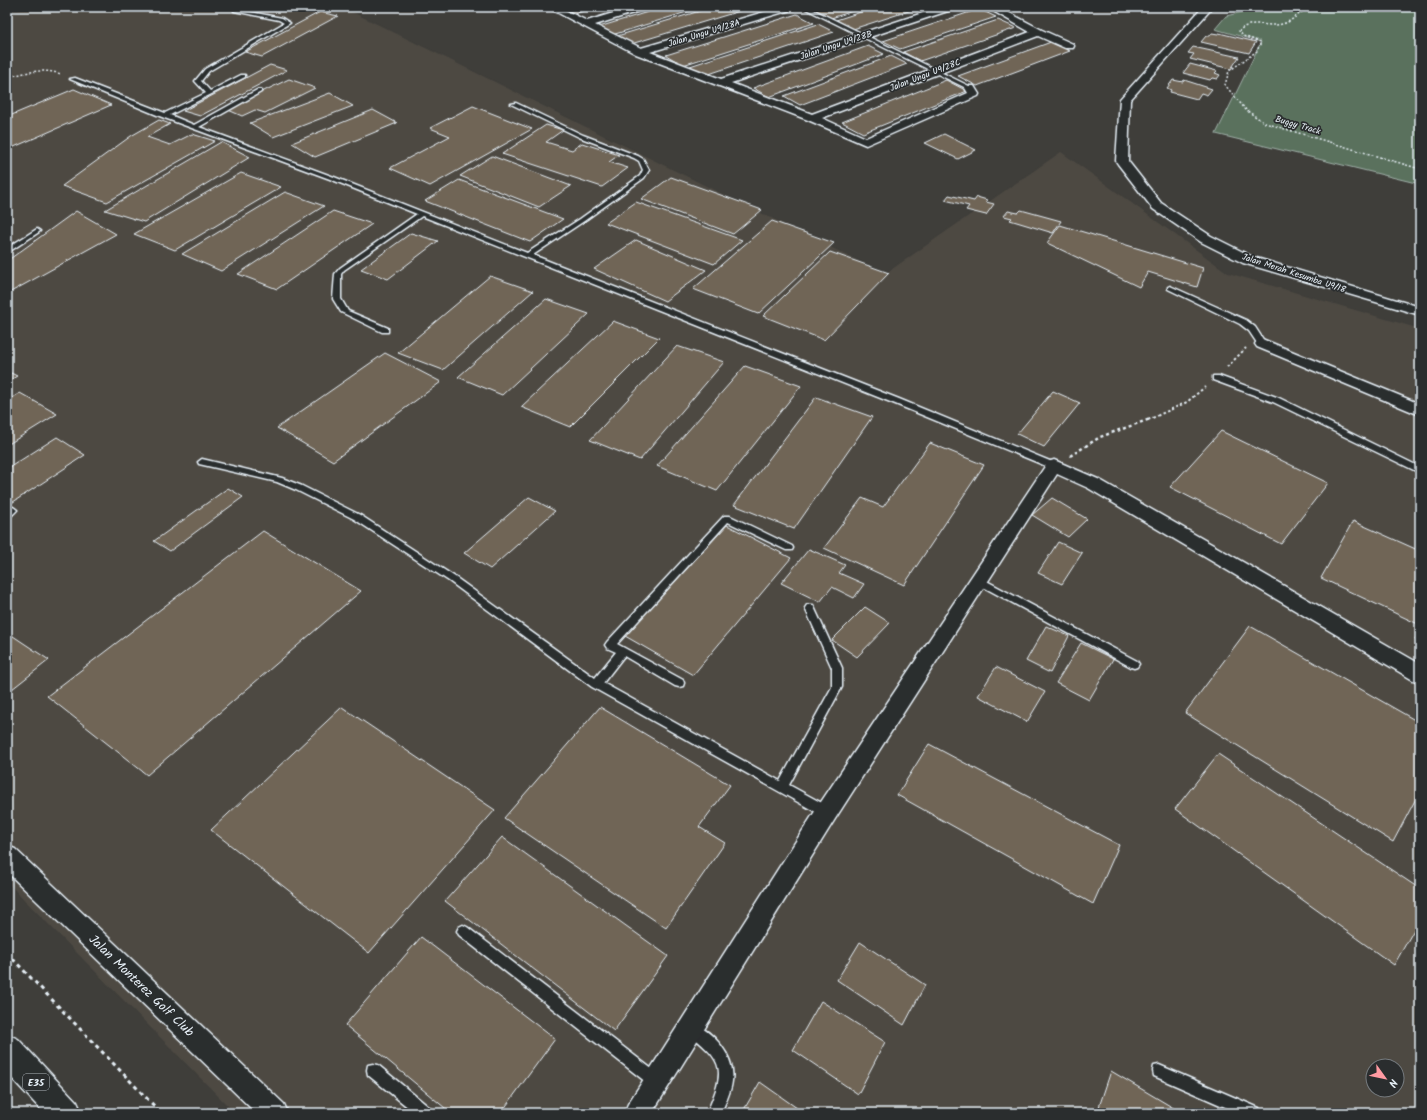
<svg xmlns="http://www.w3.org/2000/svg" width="1427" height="1120" viewBox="0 0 1427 1120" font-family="Kalam,sans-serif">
<rect width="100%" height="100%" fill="#3f3e3a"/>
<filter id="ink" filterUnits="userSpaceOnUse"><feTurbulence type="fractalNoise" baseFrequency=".025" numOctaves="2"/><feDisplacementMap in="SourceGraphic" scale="8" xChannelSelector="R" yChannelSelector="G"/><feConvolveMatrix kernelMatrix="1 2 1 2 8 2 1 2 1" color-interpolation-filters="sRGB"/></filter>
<g filter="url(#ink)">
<path fill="#4e4a43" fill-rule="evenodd" d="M 30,7 L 342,7 L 885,274 L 1061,152 L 1228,273 L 1420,329 L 1420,1113 L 235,1113 L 7,882 L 7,15 ZM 1373,1066 L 1397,1066 L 1397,1090 L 1373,1090 Z"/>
<path fill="#5a715d" stroke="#a1b1aa" d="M 1263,7 L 1420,7 L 1420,184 L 1216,134 L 1261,42 L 1215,29 L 1226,16 Z"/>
<path fill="#706557" stroke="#e8f1f8" d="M 563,7 L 596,7 L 574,14 Z
M 664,7 L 703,7 L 612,35 L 599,27 Z
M 713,7 L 753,7 L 631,44 L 617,36 Z
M 820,7 L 866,7 L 831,18 L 814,9 Z
M 876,7 L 921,7 L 853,29 L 836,20 Z
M 979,9 L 996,17 L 900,49 L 883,41 Z
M 320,12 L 338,16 L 262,57 L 245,52 Z
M 797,14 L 814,23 L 683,65 L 666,55 Z
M 998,20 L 1016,28 L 920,61 L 903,52 Z
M 818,24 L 834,32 L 706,75 L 690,66 Z
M 1212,33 L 1218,34 L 1219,33 L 1256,42 L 1249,53 L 1201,42 L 1206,36 L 1210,36 Z
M 1051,42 L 1070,51 L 977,86 L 958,76 Z
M 868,46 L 884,54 L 769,97 L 753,88 Z
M 1193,47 L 1239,57 L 1231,69 L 1190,59 L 1194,54 L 1188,53 Z
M 891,56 L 907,64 L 800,105 L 784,96 Z
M 1190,64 L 1217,71 L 1215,73 L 1220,75 L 1217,79 L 1212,78 L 1210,80 L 1183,73 Z
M 270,65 L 287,70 L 200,116 L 183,111 Z
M 289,79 L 315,88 L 265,113 L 255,110 L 242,116 L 226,109 Z
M 946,80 L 967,91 L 863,133 L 842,122 Z
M 1173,80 L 1183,82 L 1184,80 L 1212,89 L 1207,95 L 1201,93 L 1197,99 L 1170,92 L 1171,90 L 1167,88 Z
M 74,89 L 111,105 L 7,150 L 7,117 Z
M 330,93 L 353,106 L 273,137 L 250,123 Z
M 473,106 L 532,129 L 430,186 L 390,168 L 450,136 L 430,128 Z
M 373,110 L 397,123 L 315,157 L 292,143 Z
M 159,120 L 170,124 L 147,137 L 170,145 L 192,134 L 215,141 L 107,202 L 62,186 L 131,136 Z
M 546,125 L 563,130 L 546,142 L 572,150 L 582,143 L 619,155 L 609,162 L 628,168 L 602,187 L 502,154 Z
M 944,134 L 976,150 L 958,159 L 925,143 Z
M 221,142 L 250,157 L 144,222 L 105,210 Z
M 492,156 L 571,186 L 539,207 L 460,176 Z
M 241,173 L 281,187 L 175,250 L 134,234 Z
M 671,177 L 762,210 L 733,234 L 641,199 Z
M 459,180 L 563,219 L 530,242 L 425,201 Z
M 285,192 L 324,206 L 221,271 L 182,254 Z
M 949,195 L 974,201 L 977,197 L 987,200 L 986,202 L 994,204 L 986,215 L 966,210 L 969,206 L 945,200 Z
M 636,202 L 742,240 L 714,264 L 606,223 Z
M 1021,210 L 1061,221 L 1053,233 L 1010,220 L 1012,218 L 1004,216 L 1008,211 L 1018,213 Z
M 76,211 L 116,234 L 7,294 L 7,261 Z
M 333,211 L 372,224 L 277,289 L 238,274 Z
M 772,221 L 834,243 L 758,314 L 693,289 Z
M 1060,225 L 1203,268 L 1197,287 L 1148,272 L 1139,287 L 1047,243 Z
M 411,233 L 438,241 L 388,279 L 361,269 Z
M 636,240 L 706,270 L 665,301 L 594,269 Z
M 830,252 L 889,273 L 824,340 L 763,316 Z
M 490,276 L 533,291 L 443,370 L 398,353 Z
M 546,299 L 589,314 L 502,395 L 458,377 Z
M 613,321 L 659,338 L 570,427 L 521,407 Z
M 677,346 L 724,362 L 640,460 L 590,440 Z
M 385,353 L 441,382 L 333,461 L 277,428 Z
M 745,366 L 801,386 L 717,491 L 657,466 Z
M 7,371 L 17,376 L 7,382 Z
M 1053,391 L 1080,403 L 1044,447 L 1017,434 Z
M 20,393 L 57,414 L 7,445 L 7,401 Z
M 816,397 L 872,417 L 794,529 L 734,505 Z
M 1221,431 L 1328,483 L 1281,544 L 1170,487 Z
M 57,437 L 85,455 L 7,506 L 7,469 Z
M 930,443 L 984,465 L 904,585 L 824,548 L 862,498 L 883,507 Z
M 228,488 L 243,497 L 170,551 L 154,541 Z
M 529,497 L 555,511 L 490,569 L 464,553 Z
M 1052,498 L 1087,519 L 1068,537 L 1032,515 Z
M 1353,521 L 1420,551 L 1420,625 L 1321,578 Z
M 727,525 L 791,558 L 693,675 L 625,636 Z
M 263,531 L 361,591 L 147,775 L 47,696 Z
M 1058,542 L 1082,553 L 1062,584 L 1038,573 Z
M 809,549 L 845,565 L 839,573 L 864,584 L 854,598 L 832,587 L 820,602 L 781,583 Z
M 865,607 L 890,623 L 857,657 L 832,640 Z
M 1046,626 L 1069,636 L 1050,673 L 1026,661 Z
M 1250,626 L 1420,723 L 1420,791 L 1393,842 L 1185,713 Z
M 1420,629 L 1420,642 L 1415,640 Z
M 7,632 L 49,660 L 7,693 Z
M 1081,643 L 1113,659 L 1089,700 L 1056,683 Z
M 996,667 L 1045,692 L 1027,722 L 978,696 Z
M 342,707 L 495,810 L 369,953 L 211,830 Z
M 600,707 L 730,785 L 699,827 L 725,843 L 666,928 L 504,818 Z
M 929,744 L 1119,845 L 1093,904 L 897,795 Z
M 1218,754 L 1420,889 L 1420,919 L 1394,965 L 1175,809 Z
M 502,837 L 668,956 L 614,1031 L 445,901 Z
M 421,937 L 555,1039 L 501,1113 L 451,1113 L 345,1025 Z
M 860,942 L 925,985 L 904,1025 L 837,980 Z
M 821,1001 L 885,1042 L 858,1094 L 793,1050 Z
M 1111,1071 L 1182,1113 L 1097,1113 Z
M 760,1082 L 804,1113 L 742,1113 Z"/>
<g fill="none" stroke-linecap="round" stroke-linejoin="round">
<defs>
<path id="service" d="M 802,7 L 808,7 L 973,88 L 968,89 Z
M 234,9 L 282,18 L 290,23 L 209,71 L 201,81 L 210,91 L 241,75 L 245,75 L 245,77 L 170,115 L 194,125 L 257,90 L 261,90 L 261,92 L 199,127 L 334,177 L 527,253 L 580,219 L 640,176 L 643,170 L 639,161 L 634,158 L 579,137 L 511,104 L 516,103 L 583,135 L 638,156 L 643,159 L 649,170 L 644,178 L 584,221 L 533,255 L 899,399 L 1057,464 L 1058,466 L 1057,468 L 1051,468 L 893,403 L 422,216 L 344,270 L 341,274 L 341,299 L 348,311 L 388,328 L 388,332 L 382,332 L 341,312 L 333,299 L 335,274 L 340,268 L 417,214 L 330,179 L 162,117 L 70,79 L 75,78 L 165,113 L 206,93 L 195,81 L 205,69 L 284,23 L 279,20 L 234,11 Z
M 37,229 L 40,231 L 39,232 L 7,253 L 7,248 Z
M 1170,286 L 1246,320 L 1255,327 L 1266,344 L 1265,346 L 1259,346 L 1249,331 L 1240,324 L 1168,289 L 1168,287 Z
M 1213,376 L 1219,376 L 1279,398 L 1420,467 L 1420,473 L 1273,402 L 1213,380 Z
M 202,459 L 282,478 L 302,486 L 360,515 L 455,577 L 595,678 L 616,652 L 607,648 L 605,645 L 607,642 L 724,516 L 730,516 L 792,546 L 793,548 L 792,550 L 786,550 L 728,522 L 617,644 L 683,680 L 684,683 L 683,686 L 679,687 L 675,686 L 624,656 L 603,683 L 780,781 L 832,687 L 832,668 L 805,608 L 807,605 L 813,605 L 842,668 L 842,687 L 789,785 L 831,808 L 832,812 L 831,816 L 827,817 L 823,816 L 592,687 L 449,581 L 354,519 L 296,490 L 277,482 L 199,464 L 198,462 Z
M 13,507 L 17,510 L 10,517 L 7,518 L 7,510 Z
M 979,577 L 1137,661 L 1139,664 L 1137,667 L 1134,668 L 1131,667 L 976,583 L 974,581 L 976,579 Z
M 463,925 L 467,927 L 661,1076 L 662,1081 L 661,1086 L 656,1087 L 651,1086 L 459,935 L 457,931 L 459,927 Z
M 692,1023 C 713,1031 736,1057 732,1081 C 731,1092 725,1103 721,1113 L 707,1113 C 725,1070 726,1063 688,1033 L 686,1029 L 688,1025 Z
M 373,1064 L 378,1065 L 430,1108 L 432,1113 L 415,1113 L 368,1075 L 367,1070 L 368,1065 Z
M 1159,1065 L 1259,1108 L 1261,1113 L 1239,1113 L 1154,1076 L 1153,1071 L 1154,1066 Z"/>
<path id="minor" d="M 547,7 L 559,7 L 587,21 L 633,7 L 648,7 L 646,9 L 595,25 L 641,48 L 781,7 L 796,7 L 794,9 L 650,52 L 721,79 L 941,7 L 956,7 L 954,9 L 731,83 L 812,114 L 1030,32 L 986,7 L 998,7 L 1042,30 L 1073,44 L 1074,46 L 1073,48 L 1065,48 L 1038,36 L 822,118 L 866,138 L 968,93 L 965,88 L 966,86 L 974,86 L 979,94 L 978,96 L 866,145 L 808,120 L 636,54 Z
M 1203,7 L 1213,7 L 1130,100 L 1128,161 L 1161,203 L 1211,236 L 1253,257 L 1420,307 L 1420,315 L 1243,263 L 1201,242 L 1153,209 L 1118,164 L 1116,161 L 1120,99 Z
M 1262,339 L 1420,404 L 1420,415 L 1257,347 L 1255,344 L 1257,341 Z
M 1054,460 L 1100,480 L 1420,664 L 1420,682 L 1413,680 L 1088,488 L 1057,474 L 835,819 L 652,1113 L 624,1113 L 628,1104 L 819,805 L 1048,462 Z
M 7,846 L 15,849 L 284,1104 L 288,1113 L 256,1113 L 7,872 Z"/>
<path id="motorway" d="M 7,1034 L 18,1039 L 77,1102 L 82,1113 L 44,1113 L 7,1073 Z"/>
</defs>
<use href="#service" stroke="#e8f1f8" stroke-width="3"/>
<use href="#minor" stroke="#e8f1f8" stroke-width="3"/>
<use href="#motorway" stroke="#e8f1f8" stroke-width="3"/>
<path stroke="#e8f1f8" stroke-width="1.5" stroke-dasharray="2 2" stroke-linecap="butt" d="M 1309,7 C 1300,12 1292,22 1282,24 C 1266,28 1252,18 1239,31 L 1243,36 L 1261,42 L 1257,51 L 1229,71 L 1225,85 L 1246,110 L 1265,123 L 1420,169
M 1414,7 L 1420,8
M 7,78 C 25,72 42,68 61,74"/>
<path stroke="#e8f1f8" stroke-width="2" stroke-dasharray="2.5 2.5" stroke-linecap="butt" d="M 1227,367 L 1246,348
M 1148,420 L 1187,402 L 1205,387"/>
<path stroke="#e8f1f8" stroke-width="2.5" stroke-dasharray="3 3" stroke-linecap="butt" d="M 1070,456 L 1100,437 L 1150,419"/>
<path stroke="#e8f1f8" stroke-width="3" stroke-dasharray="4 4" stroke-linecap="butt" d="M 7,953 L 161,1113"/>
<use href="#service" fill="#2a2d2e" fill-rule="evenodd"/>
<use href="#minor" fill="#2a2d2e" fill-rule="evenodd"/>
<use href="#motorway" fill="#2a2d2e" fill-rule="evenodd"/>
</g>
</g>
<g text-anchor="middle" stroke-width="3.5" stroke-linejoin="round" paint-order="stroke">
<g font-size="9" fill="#e8f1f8" stroke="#2a2d2e">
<text transform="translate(704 33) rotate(-17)" y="3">Jalan Ungu U9/28A</text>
<text transform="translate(836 45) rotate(-18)" y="3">Jalan Ungu U9/28B</text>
<text transform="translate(925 75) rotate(-21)" y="3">Jalan Ungu U9/28C</text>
<text transform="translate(1298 125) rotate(16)" y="3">Buggy Track</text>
<text transform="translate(1294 273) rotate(18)" y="3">Jalan Merah Kesumba U9/18</text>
</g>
<rect fill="#2a2d2e" stroke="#afb6bb" stroke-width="1" x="23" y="1074" width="26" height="16" rx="3"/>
<g font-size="10" font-weight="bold" fill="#e8f1f8">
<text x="36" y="1086">E35</text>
</g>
<g font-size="13" fill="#e8f1f8" stroke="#2a2d2e">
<text transform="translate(142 985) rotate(44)" y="5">Jalan Monterez Golf Club</text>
</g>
</g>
<rect width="1427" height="1120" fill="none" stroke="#2a2d2e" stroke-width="24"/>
<rect x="12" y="12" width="1403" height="1096" fill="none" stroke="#e8f1f8" stroke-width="1.5" filter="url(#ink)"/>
<g transform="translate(1385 1078) rotate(123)"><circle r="19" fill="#2a2d2e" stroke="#767b7f"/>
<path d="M0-3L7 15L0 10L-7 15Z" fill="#ff9aa2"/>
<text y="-6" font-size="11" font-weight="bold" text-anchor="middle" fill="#e8f1f8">N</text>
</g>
</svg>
